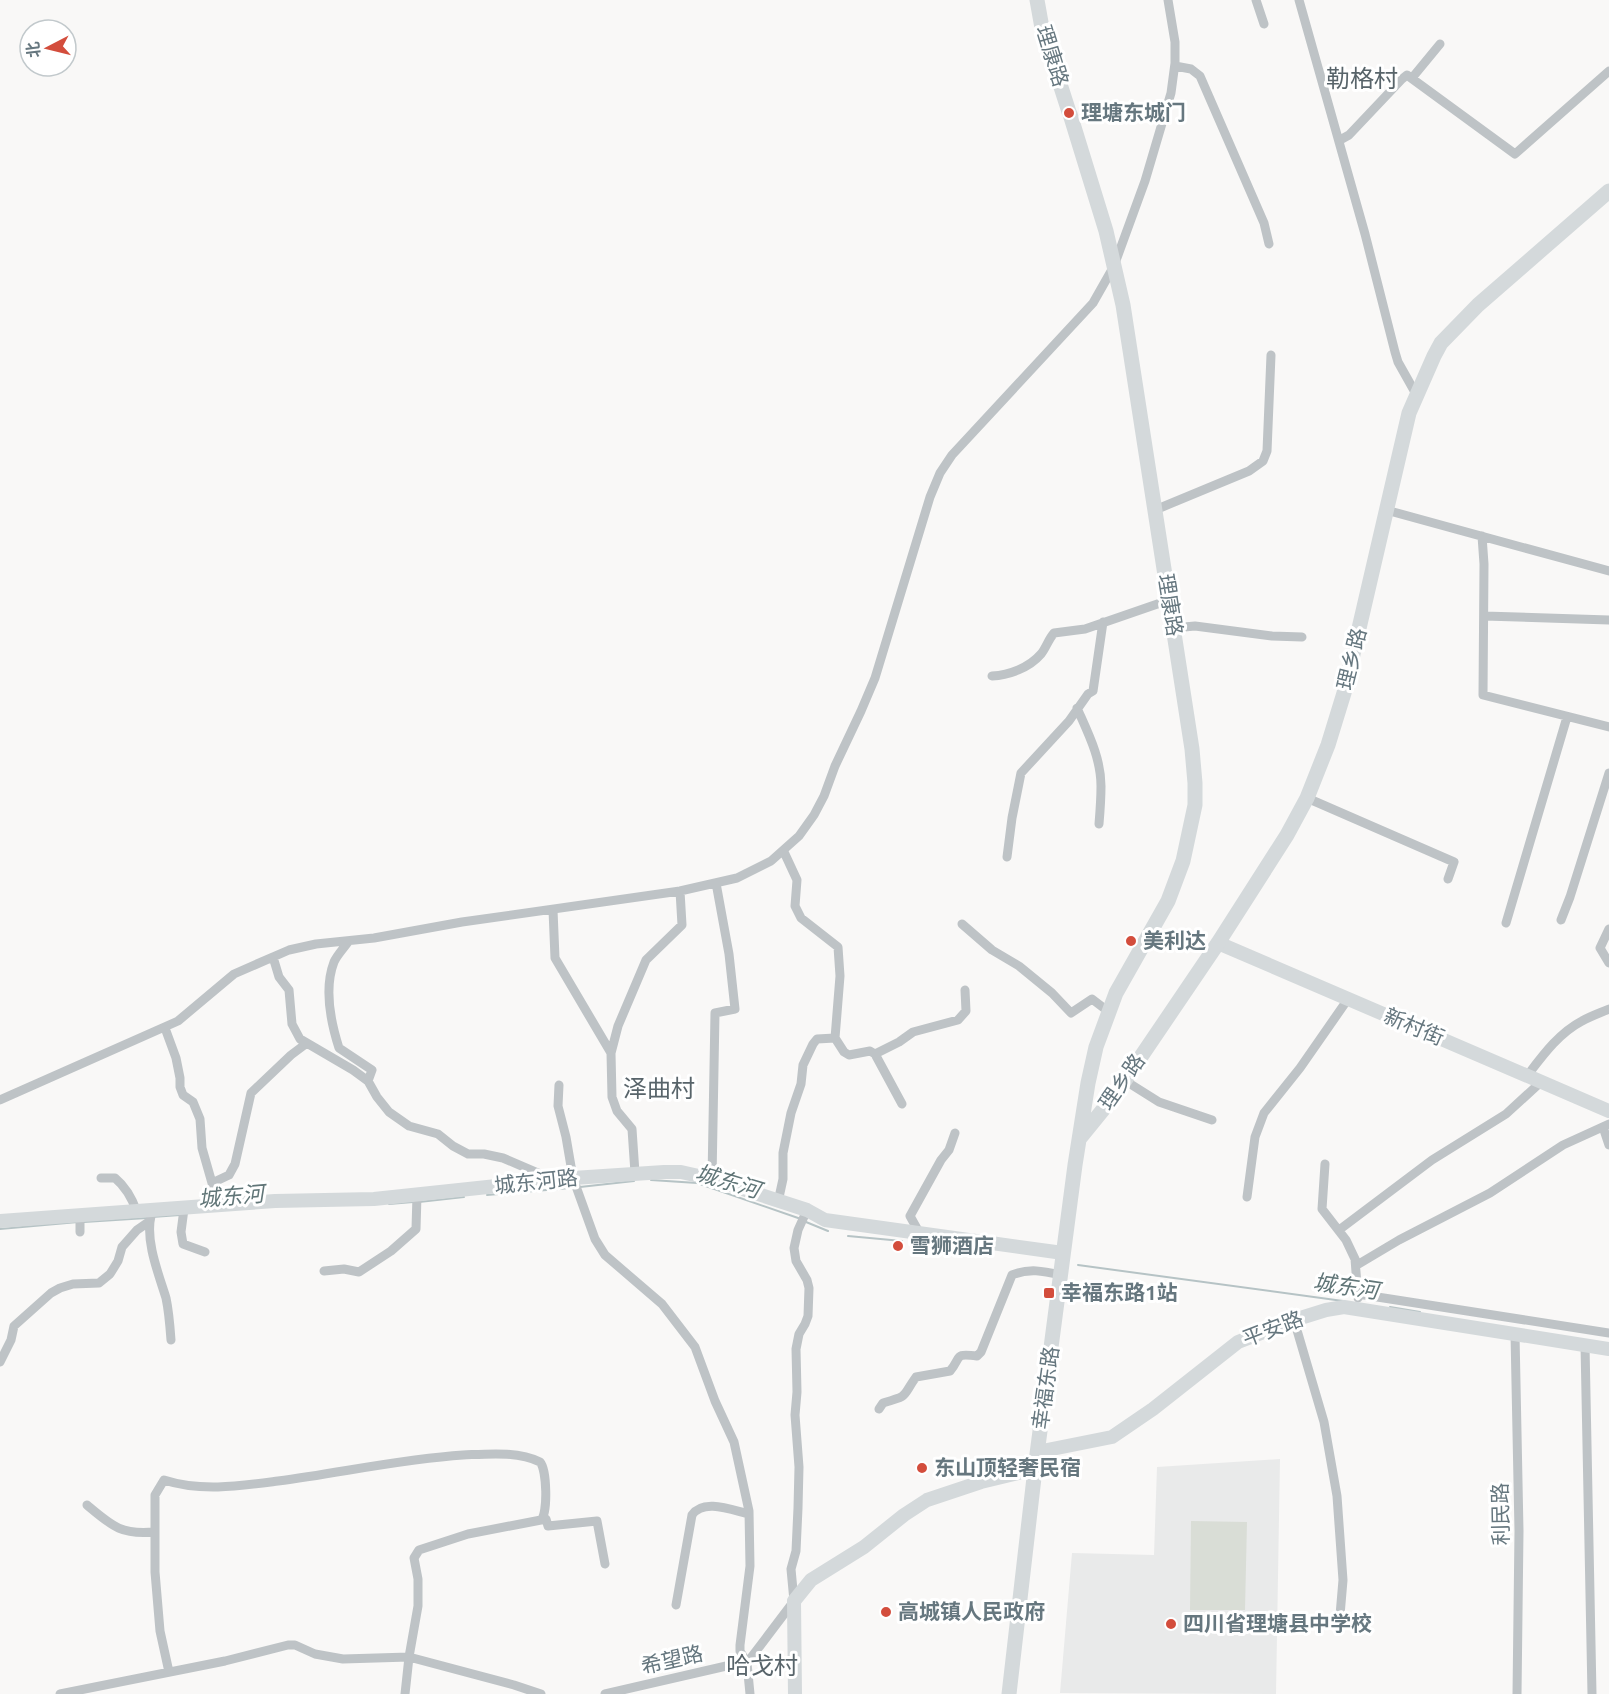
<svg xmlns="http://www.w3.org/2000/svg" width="1609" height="1694" viewBox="0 0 1609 1694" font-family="Ubuntu,'Noto Sans SC',sans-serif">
<rect width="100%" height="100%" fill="#f9f8f7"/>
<path fill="#e9eaea" d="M 1280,1459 L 1276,1694 L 1060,1693 L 1072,1553 L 1154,1555 L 1157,1467 Z"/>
<path fill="#d9ddd6" d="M 1191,1521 L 1247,1522 L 1245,1610 L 1190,1610 Z"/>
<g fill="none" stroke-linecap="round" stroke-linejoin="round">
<path stroke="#b6c3c5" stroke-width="2" d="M 651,1180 L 697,1183 L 801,1219
M 580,1187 L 634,1181
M 487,1195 L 570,1188
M 419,1202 L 464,1197
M 389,1204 L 413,1202
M 152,1217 L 180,1215
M 84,1222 L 147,1218
M 806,1222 L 828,1231
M 0,1229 L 78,1222
M 848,1236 L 902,1241
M 1078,1265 L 1343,1301
M 1390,1307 L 1420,1312"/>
<path stroke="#bec3c6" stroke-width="9" d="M 1256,0 L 1264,24
M 1299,0 L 1365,234 L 1395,352 L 1398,362 L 1416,394
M 1175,66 L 1191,69 L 1200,76 L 1264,223 L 1269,244
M 1412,78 L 1440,44
M 1340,140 L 1349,135 L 1402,79 L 1407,75 L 1515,154 L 1609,71
M 1155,510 L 1249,471 L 1263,461 L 1267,451 L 1271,355
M 1386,510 L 1609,571
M 1482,536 L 1484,564 L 1483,695 L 1609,727
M 1484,616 L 1609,620
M 1173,628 L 1195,626 L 1272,636 L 1302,637
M 992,676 C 1009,675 1029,668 1041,654 C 1046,648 1048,640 1054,633 L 1085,629 L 1169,600
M 1077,708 C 1088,733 1101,758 1101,786 C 1101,799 1100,812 1099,824
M 1307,798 L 1454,862 L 1448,879
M 1007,857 L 1012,818 L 1021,773 L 1069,721 L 1088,694 L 1093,691 L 1103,622
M 553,910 L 555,958 L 611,1053
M 1561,920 L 1570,897 L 1609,773
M 1506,923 L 1567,717
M 962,924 L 992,950 L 1019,966 L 1052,993 L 1071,1013 L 1092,999 L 1109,1012
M 1609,929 L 1600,948 L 1609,963
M 348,942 C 344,948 337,955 334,962 C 324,988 331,1023 339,1048 L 372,1070 L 368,1081
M 273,957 L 279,977 L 289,990 L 292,1024 L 300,1039 L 353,1070 L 368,1081 L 377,1097 L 389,1112 L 409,1126 L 438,1134 L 453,1146 L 468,1154 L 484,1154 L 503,1158 L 554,1180
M 165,1028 L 176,1058 L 180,1078 L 180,1087 L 183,1095 L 193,1102 L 200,1119 L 202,1148 L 212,1183 L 216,1206
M 835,1038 L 844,1052 L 849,1055 L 870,1051 L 875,1054 L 902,1104
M 875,1054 L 899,1042 L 913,1032 L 958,1020 L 966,1011 L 965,990
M 1527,1076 C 1543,1055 1559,1033 1582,1021 C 1591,1016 1600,1013 1609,1009
M 1124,1080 L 1159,1102 L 1212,1120
M 559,1085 L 558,1106 L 566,1137 L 573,1178 L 595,1239 L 605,1255 L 662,1304 L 695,1347 L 715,1401 L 734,1442 L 749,1511 L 750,1566 L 740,1645 L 740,1651 L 747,1663 L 750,1694
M 0,1100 L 178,1021 L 234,974 L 289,950 L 316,944 L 374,938 L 462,922 L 680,891 L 737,878 L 771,861 L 799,836 L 814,815 L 824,796 L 835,766 L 861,711 L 875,678 L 930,497 L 940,473 L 952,455 L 1093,303 L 1114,266 L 1145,181 L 1171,93 L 1175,63 L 1175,42 L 1168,0
M 1603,1127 L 1609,1145
M 1325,1164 L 1322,1209 L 1346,1240 L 1355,1259 L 1358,1298
M 635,1173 L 632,1129 L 617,1111 L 612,1097 L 611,1053 L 618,1026 L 646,960 L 682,925 L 680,891
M 101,1178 L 115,1178 C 126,1187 132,1198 137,1212
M 712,1179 L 715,1013 L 735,1009 L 729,954 L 716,883
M 212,1183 L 229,1175 L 235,1164 L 251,1093 L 291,1055 L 307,1043
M 1247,1197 L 1255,1137 L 1264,1113 L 1300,1068 L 1348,999
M 778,1202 L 783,1179 L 783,1153 L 791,1113 L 801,1084 L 803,1065 L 813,1044 L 817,1039 L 835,1038 L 840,976 L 838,947 L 801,918 L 795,906 L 797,880 L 784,852
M 184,1209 L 181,1232 L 183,1244 L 205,1252
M 80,1216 L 80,1232
M 151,1216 C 145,1241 159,1275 166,1298 C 169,1312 170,1326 171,1340
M 1339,1230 L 1432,1160 L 1506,1114 L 1541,1082
M 920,1234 L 910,1216 L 941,1160 L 949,1150 L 955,1133
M 1357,1265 L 1399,1240 L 1490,1193 L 1563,1145 L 1609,1124
M 324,1271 L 344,1269 L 359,1272 L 391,1251 L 416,1229 L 417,1195
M 1358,1294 L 1609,1333
M 1294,1320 L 1324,1422 L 1337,1496 L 1343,1580 L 1339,1627
M 1515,1334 L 1519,1531 L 1517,1694
M 1585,1345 L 1592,1694
M 0,1362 L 11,1340 L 14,1326 L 51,1293 L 60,1288 L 73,1284 L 99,1283 L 110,1274 L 118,1261 L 122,1247 L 137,1230 L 150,1221
M 879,1409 L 883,1403 C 910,1395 901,1398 916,1377 L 950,1371 C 962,1357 953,1353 977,1356 L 981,1352 L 1012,1275 C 1029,1268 1043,1271 1061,1275
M 87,1505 C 112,1526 121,1535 154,1532
M 544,1518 L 546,1519 L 548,1526 L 597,1521 L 605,1564
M 676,1605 L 692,1515 C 703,1498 732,1510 749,1514
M 169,1672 L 160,1631 L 155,1572 L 155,1495 L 164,1480 C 201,1492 240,1486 278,1481 C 340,1473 401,1459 463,1455 C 488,1454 518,1451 540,1462 C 547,1470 548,1513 541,1520 L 468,1534 L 419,1550 L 414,1558 L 418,1579 L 418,1606 L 409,1657 L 405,1694
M 60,1694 L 225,1661 L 288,1645 L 295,1645 L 315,1654 L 343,1659 L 409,1657 L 514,1685 L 541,1694
M 605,1694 L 735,1664 L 747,1663 L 794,1601 L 791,1569 L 796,1551 L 798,1508 L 799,1467 L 795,1415 L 797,1392 L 796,1349 L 799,1334 L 805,1324 L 808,1316 L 809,1288 L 807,1280 L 796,1261 L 794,1248 L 798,1230 L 807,1210"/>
<path stroke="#d4d9db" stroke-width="14" d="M 1218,943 L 1609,1111
M 0,1221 L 275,1201 L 374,1199 L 573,1178 L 664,1172 L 681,1172 L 712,1179 L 807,1210 L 825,1220 L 1063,1253
M 1037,1452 L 1112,1437 L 1153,1409 L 1238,1342 L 1294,1320 L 1326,1310 L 1344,1307 L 1609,1349
M 795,1694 L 794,1601 L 811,1580 L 864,1547 L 904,1515 L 927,1500 L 981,1482 L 1035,1469"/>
<path stroke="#d4d9db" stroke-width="15" d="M 1037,0 L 1042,28 L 1069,112
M 1080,1138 L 1115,1095 L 1218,943 L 1287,835 L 1307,798 L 1328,745 L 1344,693 L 1409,413 L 1434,356 L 1441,343 L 1478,305 L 1609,191
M 1009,1694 L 1035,1469 L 1075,1165 L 1088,1083 L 1096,1047 L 1116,993 L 1168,901 L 1183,861 L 1195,805 L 1195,783 L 1192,749 L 1123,305 L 1106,231 L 1070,114"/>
</g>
<g fill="#d34d3c" stroke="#fff" stroke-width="2">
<circle cx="1069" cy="113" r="6"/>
<circle cx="1131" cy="941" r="6"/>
<circle cx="898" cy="1246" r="6"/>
<rect x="1043" y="1287" width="12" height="12" rx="3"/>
<circle cx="922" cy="1468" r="6"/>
<circle cx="886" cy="1612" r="6"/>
<circle cx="1171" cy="1624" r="6"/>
</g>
<g text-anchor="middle" stroke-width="6" stroke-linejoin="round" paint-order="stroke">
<g font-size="21" fill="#66777f" stroke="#fff">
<text transform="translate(1052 56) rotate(73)" y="7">理康路</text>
<text transform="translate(1170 605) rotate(81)" y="7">理康路</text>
<text transform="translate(1352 659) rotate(-76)" y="7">理乡路</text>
<text transform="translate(1414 1027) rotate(23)" y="7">新村街</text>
<text transform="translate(1122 1082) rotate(-55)" y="7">理乡路</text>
<text transform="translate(536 1182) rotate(-6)" y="7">城东河路</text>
<text transform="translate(1273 1329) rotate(-21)" y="7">平安路</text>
<text transform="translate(1046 1388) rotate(-82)" y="7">幸福东路</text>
<text transform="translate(1501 1514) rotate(-91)" y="7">利民路</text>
<text transform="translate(672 1660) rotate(-13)" y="7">希望路</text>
</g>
<g font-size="21" font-weight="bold" fill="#66777f" stroke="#fff" text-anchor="start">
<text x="1081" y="120">理塘东城门</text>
<text x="1143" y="948">美利达</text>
<text x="910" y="1253">雪狮酒店</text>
<text x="1061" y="1300">幸福东路1站</text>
<text x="934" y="1475">东山顶轻奢民宿</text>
<text x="898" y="1619">高城镇人民政府</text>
<text x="1183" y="1631">四川省理塘县中学校</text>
</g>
<g font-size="22" font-style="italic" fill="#617678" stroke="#fff">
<text transform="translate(728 1181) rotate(17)" y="8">城东河</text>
<text transform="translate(231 1196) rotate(-5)" y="8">城东河</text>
<text transform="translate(1346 1286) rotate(8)" y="8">城东河</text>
</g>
<g font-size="24" fill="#58646a" stroke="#fff">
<text x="1362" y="87">勒格村</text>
<text x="659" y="1097">泽曲村</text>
<text x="762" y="1674">哈戈村</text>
</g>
</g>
<g transform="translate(48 48) rotate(263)"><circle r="28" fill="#ffffff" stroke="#c2c9cc" stroke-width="1.5"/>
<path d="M0-4.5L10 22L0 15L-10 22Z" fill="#d34d3c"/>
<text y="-9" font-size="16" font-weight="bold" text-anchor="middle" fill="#66777f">北</text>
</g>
</svg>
